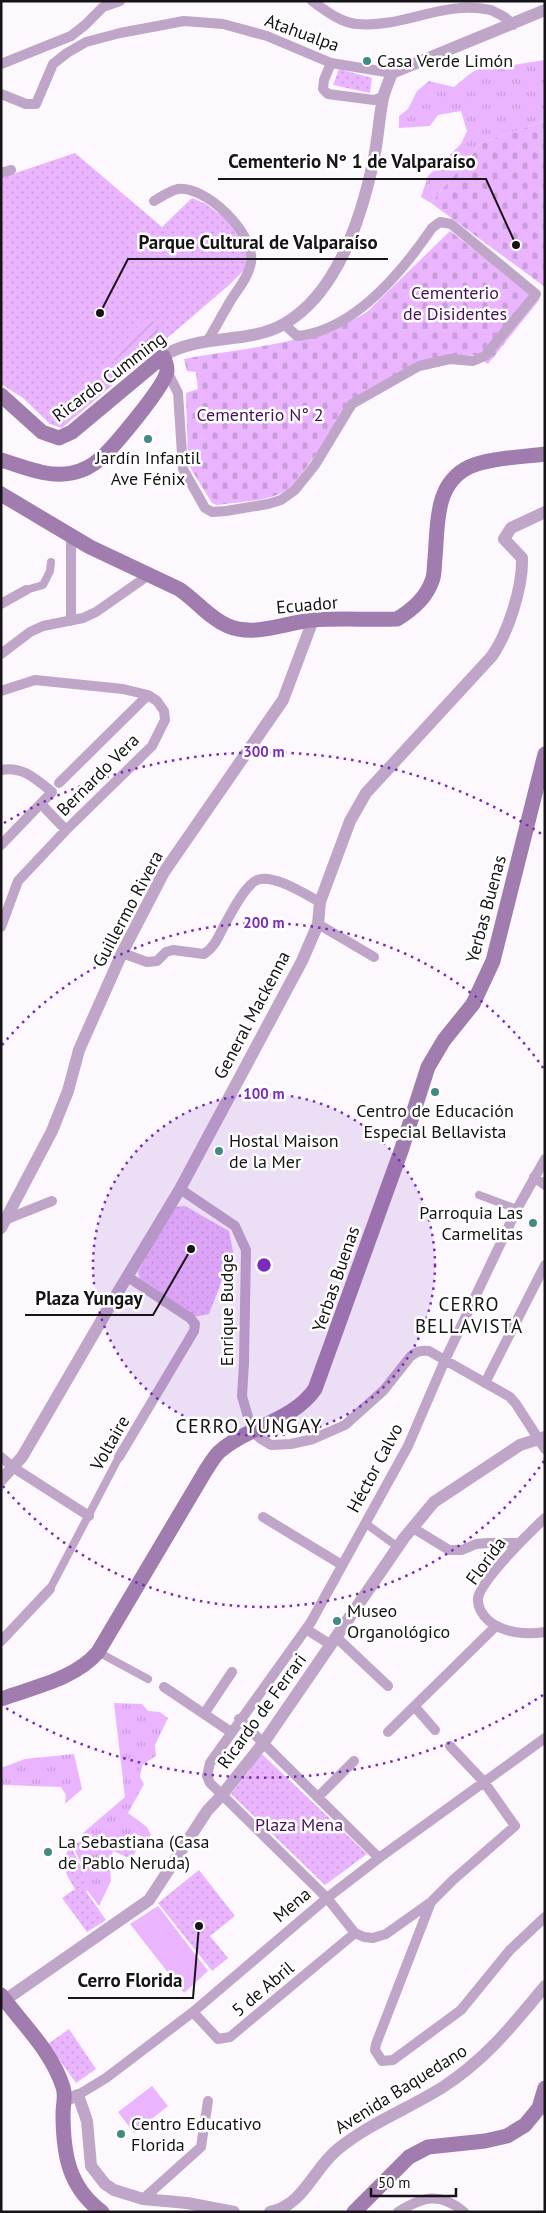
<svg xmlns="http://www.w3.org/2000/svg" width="546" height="2213" viewBox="0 0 546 2213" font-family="'PT Sans',sans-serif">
<defs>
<pattern id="grass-tufts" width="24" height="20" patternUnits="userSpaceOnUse" patternTransform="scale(1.25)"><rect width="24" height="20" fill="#eab5fe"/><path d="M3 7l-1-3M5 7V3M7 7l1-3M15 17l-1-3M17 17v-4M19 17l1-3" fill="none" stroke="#c89bd9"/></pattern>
<pattern id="cemetery-stones" width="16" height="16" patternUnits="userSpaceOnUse" patternTransform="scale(1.25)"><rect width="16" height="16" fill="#eab5fe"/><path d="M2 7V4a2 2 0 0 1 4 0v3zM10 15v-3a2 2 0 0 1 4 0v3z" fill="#c89bd9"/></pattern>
<pattern id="park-dots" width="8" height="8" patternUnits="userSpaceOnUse" patternTransform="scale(1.25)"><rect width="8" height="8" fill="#eab5fe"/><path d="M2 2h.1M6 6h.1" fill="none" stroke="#c89bd9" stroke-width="1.8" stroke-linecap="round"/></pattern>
<pattern id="garden-furrows" width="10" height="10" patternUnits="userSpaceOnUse" patternTransform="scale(1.25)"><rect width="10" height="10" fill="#eab5fe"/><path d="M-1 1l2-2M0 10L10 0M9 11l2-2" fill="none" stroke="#c89bd9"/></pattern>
</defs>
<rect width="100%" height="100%" fill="#fcf8fd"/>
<path fill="url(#grass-tufts)" d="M 498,60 L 513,65 L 545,60 L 545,121 L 481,143 L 431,203 L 421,197 L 428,176 L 461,144 L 467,131 L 461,111 L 438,115 L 430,126 L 399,128 L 399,116 L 408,109 L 417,91 L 429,81 L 454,87 L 471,73 Z
M 114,1703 L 142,1704 L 148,1711 L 160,1712 L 168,1718 L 155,1745 L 156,1756 L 142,1765 L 140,1777 L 144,1784 L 128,1813 L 147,1827 L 151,1835 L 147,1839 L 134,1833 L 131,1840 L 139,1844 L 132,1859 L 113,1851 L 110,1867 L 111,1881 L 99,1906 L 87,1890 L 80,1894 L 84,1869 L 71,1843 L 82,1842 L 83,1833 L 125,1797 Z
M 74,1754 L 82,1789 L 65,1804 L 66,1795 L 61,1787 L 3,1785 L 1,1798 L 1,1768 L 25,1759 Z"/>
<path fill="url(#cemetery-stones)" d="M 545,121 L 545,287 L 431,203 L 481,143 Z
M 450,231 L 540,299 L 488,364 L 474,355 L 443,359 L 421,368 L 349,409 L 292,487 C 271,502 243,501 217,505 L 212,503 L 188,464 L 186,393 L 198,389 L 196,372 L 187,371 L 184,359 C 237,349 326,342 368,311 Z"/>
<path fill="url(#park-dots)" d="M 339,69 L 372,78 L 370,93 L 333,85 Z
M 75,153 L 162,227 L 192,198 L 206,204 L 233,224 L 247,246 L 246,268 L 228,286 L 62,428 L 50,424 L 23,398 L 1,384 L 1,178 Z
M 185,1206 L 229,1231 L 236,1268 L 225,1272 L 209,1314 L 194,1317 L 140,1280 L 138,1272 L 172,1207 Z
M 259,1755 L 263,1755 L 367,1854 L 325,1885 L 231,1794 L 249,1771 Z
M 71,1847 L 82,1868 L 87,1893 L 106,1920 L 87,1932 L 62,1898 L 75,1889 C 67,1875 57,1862 71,1847 Z
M 199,1870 L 235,1916 L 210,1936 L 228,1958 L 212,1971 L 158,1903 Z
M 69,2029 L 96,2069 L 76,2083 L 48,2044 Z"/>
<path fill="url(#garden-furrows)" d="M 146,318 L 168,339 L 127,374 L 111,356 Z"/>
<path fill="#eab5fe" d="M 158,1906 L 208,1971 L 184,1993 L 130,1924 Z
M 152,2086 L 168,2106 L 134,2133 L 118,2112 Z"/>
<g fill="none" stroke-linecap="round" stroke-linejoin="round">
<path stroke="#bfa5c8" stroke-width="8" d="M 26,590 L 43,585 L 50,571 L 51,562
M 479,1195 L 517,1209
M 365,1523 L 398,1547
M 50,1589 L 119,1457
M 98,1652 L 148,1679"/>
<path stroke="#bfa5c8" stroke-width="10" d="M 312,1 C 325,10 341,23 357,24 C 406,28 440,0 491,10 C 499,14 507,17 513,25
M 331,63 L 324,80 L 323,89 L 328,94 L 374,100 L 383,97
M 1,64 L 71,36 L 85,25 L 103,7 L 120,1
M 1,94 L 26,104 L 36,104 L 53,64 L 67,53 L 86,42 L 120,33 L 184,21 L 223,24 L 267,36 L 331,63 L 392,73
M 1,173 L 11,170
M 154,201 C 161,197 171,190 178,189 C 207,186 255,234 251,262 C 249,276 238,289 231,300 C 223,313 216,327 208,340
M 167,371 L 178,393 L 183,469 L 205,508 L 212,512 L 226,511 L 268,504 L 281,500 L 295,490 L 315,465 L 352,404 L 419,366 L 450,359 L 473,361 L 485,356 L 536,294 L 451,224 L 440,222 L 432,228 C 402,272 353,331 297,336 L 284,324
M 1,604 L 26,590
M 71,621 L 71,536
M 1,654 L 30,632 L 43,626 L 83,618 L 96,612 L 149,575
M 1,691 L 35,680 L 123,689 L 148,695 L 157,701 L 164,711 L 165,720 L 152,746 L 66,830 L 18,881 L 1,927
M 1,770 C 23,766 36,779 52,792 L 1,845
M 59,783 L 148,695
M 41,804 L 66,830
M 318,924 L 374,957
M 122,953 L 147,962 L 157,961 L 166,952 L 173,950 L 204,954 C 215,947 218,937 224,926 C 230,915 245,885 257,880 C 273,873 306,895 320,902
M 534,1177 L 545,1185
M 180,1189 L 235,1226 L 246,1250 L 244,1363 L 242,1396 L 252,1431 L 261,1439 L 271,1445 L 291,1444 L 313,1439 L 345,1425 L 384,1390 L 410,1357 C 417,1351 421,1350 429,1351 L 510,1397 L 516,1404 L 545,1449
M 7,1219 L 52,1201
M 485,1383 L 545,1265
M 1,1457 L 14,1468 L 89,1516
M 119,1457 L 194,1331 L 195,1324 L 190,1318 L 128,1277
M 263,1517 L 342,1565
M 545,1518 C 530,1532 481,1580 478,1598 C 477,1607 483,1616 489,1621 C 504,1633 526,1635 545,1632
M 413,1528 L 449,1550 L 462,1550 L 476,1544 L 488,1543 L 519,1543
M 306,1629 L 331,1645
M 336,1637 L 388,1686
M 1,1641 L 50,1589
M 164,1687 L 231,1732
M 415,1707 L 435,1730
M 204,1714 L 232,1672
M 239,1719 L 379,1858
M 388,1732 L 496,1626
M 450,1746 L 484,1782 L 515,1826 L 453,1880 L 431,1902 L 386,1934 L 373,1938 L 364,1937 L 355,1933 L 327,1898 L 210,1783 L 207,1776 L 210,1763 L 311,1622 L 408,1446 L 445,1360 L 517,1209 L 545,1159
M 318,1797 L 354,1761
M 431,1902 L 376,2044 L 375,2050 L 382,2061 L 393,2060 L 461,2010 L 510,1950 L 545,1917
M 193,2012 L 218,2039 L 230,2037 L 355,1933
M 78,2095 L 106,2078 L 193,2012 L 327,1898 L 379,1858 L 545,1738
M 143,2199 L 201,2147 L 208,2101
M 398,2212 C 422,2197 440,2191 464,2212"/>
<path stroke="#bfa5c8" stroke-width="12" d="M 163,356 C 200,333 247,345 284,324 C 338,293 362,216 374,158 C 378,139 379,118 383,98 C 385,90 389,81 392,73 L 545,10
M 1,1228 L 52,1131 L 68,1091 L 79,1050 L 122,953 L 164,872 L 283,700 L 313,620
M 1,1480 L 22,1457 L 118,1292 L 180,1189 L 302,961 L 318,924 L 320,902 L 350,821 L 366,793 L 492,656 C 508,633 523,587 522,558 L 504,539 L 511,528 L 545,512
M 5,2000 L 149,1900 L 207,1811 L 222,1795 L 264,1742 L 404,1538 L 434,1502 L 520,1445 L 545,1437
M 64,2101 L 78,2095 L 87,2121 L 91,2166 L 105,2184 L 114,2190 L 143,2199 L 187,2203 L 234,2212
M 270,2212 C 304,2205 313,2169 338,2149 C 370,2123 408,2109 443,2087 C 486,2059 512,2026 545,1986"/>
<path stroke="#a17caf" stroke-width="15" d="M 1,395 L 42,432 L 59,438 L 72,432 L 163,356 C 165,360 167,366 167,371 C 165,386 113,448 100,459 C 92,466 82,471 72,473 C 48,478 24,467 1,460
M 1,494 L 90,547 L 179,589 C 197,601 209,618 228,626 C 254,637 285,623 312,620 C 340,618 368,620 397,619 C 412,610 426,598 432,581 C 435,574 434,565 435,558 C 438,525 434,484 469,467 C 487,458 524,457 545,454
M 1,1699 C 34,1687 75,1679 98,1652 L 206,1470 C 210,1464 214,1457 219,1452 C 248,1426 292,1422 315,1389 L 401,1151 L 428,1067 L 444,1040 L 473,1004 L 493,961 L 545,754
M 1,1995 C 23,2025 51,2050 63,2087 C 66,2095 63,2105 63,2113 C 63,2153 68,2187 102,2212
M 354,2212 L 409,2157 L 428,2147 L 485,2141 L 507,2136 L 525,2125 L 539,2108 L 545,2088"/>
</g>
<circle cx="264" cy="1265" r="171" fill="#7b2cbf" fill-opacity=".12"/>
<g fill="none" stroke="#7b2cbf" stroke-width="2.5" stroke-dasharray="2.5 5">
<circle cx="264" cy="1265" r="171"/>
<path d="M544 1461A342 342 0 0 1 2 1485M2 1045A342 342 0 0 1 544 1069"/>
<path d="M543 1695A513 513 0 0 1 4 1707M4 823A513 513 0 0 1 543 835"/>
</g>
<g fill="#438a85" stroke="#fff" stroke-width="2">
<circle cx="367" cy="61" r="5"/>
<circle cx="148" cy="439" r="5"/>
<circle cx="435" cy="1092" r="5"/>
<circle cx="219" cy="1151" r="5"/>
<circle cx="533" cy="1223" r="5"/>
<circle cx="337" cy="1621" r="5"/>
<circle cx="48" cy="1852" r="5"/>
<circle cx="121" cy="2134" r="5"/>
</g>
<g text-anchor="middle" stroke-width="5" stroke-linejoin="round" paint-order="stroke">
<g font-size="18" fill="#161416" stroke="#fff">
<text transform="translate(302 33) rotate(20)" y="6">Atahualpa</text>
<text transform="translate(109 377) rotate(-37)" y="6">Ricardo Cumming</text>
<text transform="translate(307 605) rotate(-5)" y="6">Ecuador</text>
<text transform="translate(98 775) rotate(-45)" y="6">Bernardo Vera</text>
<text transform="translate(128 909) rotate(-62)" y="6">Guillermo Rivera</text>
<text transform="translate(486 909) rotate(-75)" y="6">Yerbas Buenas</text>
<text transform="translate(252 1015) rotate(-62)" y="6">General Mackenna</text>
<text transform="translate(336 1279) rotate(-71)" y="6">Yerbas Buenas</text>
<text transform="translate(227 1310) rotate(-90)" y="6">Enrique Budge</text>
<text transform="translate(110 1443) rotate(-60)" y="6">Voltaire</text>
<text transform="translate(375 1468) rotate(-62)" y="6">Héctor Calvo</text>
<text transform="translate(486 1561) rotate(-54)" y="6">Florida</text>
<text transform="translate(262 1711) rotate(-54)" y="6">Ricardo de Ferrari</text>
<text transform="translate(292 1905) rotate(-40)" y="6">Mena</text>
<text transform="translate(263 1989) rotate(-40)" y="6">5 de Abril</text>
<text transform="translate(401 2089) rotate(-32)" y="6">Avenida Baquedano</text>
</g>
<g font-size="18" fill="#161416" stroke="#fff" text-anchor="start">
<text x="377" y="67">Casa Verde Limón</text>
<text x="148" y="464" text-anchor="middle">Jardín Infantil<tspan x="148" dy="21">Ave Fénix</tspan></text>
<text x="435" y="1117" text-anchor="middle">Centro de Educación<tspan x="435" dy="21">Especial Bellavista</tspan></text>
<text x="229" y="1147">Hostal Maison<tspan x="229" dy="21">de la Mer</tspan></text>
<text x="523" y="1219" text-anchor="end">Parroquia Las<tspan x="523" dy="21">Carmelitas</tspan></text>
<text x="347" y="1617">Museo<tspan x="347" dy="21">Organológico</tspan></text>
<text x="58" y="1848">La Sebastiana (Casa<tspan x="58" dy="21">de Pablo Neruda)</tspan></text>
<text x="131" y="2130">Centro Educativo<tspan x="131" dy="21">Florida</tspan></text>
</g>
<g font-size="18" fill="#481259" stroke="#fff">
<text x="455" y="299">Cementerio<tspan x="455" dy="21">de Disidentes</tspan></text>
<text x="260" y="421">Cementerio N° 2</text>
<text x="299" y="1831">Plaza Mena</text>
</g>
<g font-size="19" letter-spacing="1" fill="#161416" stroke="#fff">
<text x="469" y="1311">CERRO<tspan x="469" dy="22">BELLAVISTA</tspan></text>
</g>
<g font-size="20" letter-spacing="1" fill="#161416" stroke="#fff">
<text x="249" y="1433">CERRO YUNGAY</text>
</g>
</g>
<circle cx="264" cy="1265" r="8" fill="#7b2cbf" stroke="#fff" stroke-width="2.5"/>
<g font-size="15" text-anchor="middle" font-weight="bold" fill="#7b2cbf" stroke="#fff" stroke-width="5" stroke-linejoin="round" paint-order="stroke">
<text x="264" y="757">300 m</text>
<text x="264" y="928">200 m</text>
<text x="264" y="1099">100 m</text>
</g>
<path fill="none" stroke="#161416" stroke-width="2" d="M516 245L486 179H218M100 313L128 259H388M191 1249L153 1315H25M199 1926L193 1998H68"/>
<g fill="#161416" stroke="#fff" stroke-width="2">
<circle cx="516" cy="245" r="5"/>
<circle cx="100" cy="313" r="5"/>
<circle cx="191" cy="1249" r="5"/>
<circle cx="199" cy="1926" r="5"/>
</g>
<g font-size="19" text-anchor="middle" font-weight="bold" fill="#161416" stroke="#fff" stroke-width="5" stroke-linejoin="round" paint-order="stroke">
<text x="352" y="168">Cementerio N° 1 de Valparaíso</text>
<text x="258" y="249">Parque Cultural de Valparaíso</text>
<text x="89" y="1305">Plaza Yungay</text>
<text x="130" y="1987">Cerro Florida</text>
</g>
<rect width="546" height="2213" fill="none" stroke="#161416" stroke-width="5"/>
<path d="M371 2188v8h85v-8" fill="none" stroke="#161416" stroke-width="2.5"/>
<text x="378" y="2188" font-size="15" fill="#161416" stroke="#ffffff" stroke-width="4" paint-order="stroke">50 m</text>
</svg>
